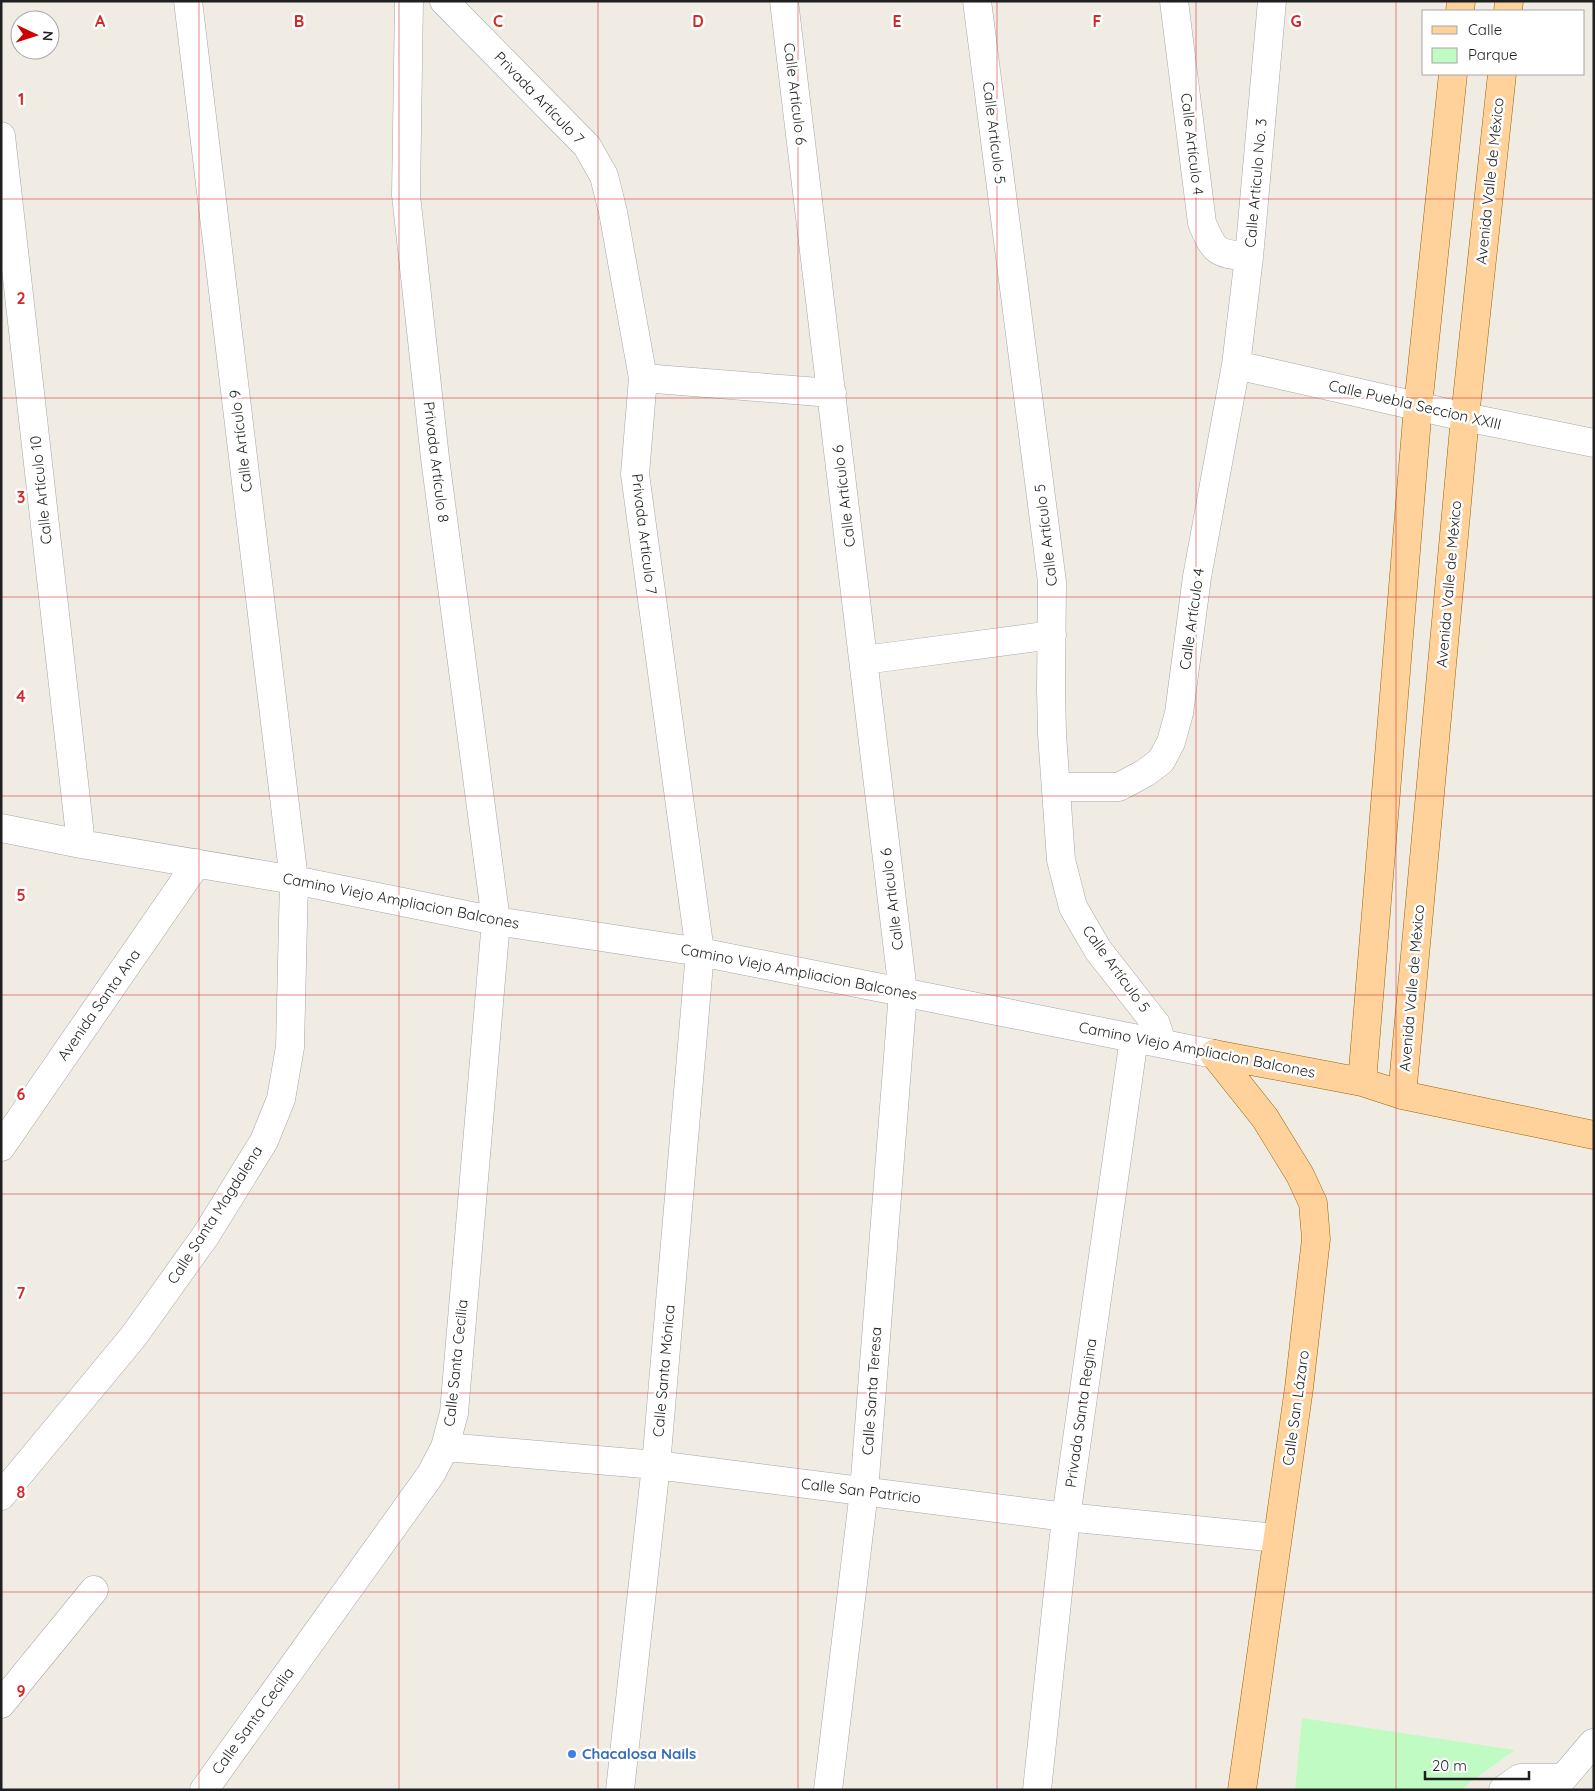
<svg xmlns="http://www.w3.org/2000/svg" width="1595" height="1791" viewBox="0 0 1595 1791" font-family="Quicksand,sans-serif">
<rect width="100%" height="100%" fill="#f0ece4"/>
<path fill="#c0fbc4" d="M 1302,1718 L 1515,1750 L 1469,1783 L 1463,1790 L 1295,1790 Z"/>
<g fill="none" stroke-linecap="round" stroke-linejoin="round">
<defs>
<path id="minor" d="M 444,1 L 587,146 L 604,176 L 613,212 L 643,378 L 635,474 L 700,952 L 656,1465 L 620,1790
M 784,1 L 903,992 L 864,1491 L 828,1790
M 977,1 L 1052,582 L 1051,689 L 1052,734 L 1061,860 L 1073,907 L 1098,950 L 1156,1024 L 1162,1043
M 1174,1 L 1202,223 C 1215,254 1217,253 1249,257
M 1,136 L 81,844
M 1236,365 L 1465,417 L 1594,443
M 643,378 L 832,393
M 864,660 L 1052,635
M 1056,787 L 1119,787 L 1145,773 L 1161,761 L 1171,742 L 1179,713 L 1197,577 L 1236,365 L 1249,257 L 1272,1
M 1,828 L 81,844 L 294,880 L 496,921 L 700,952 L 1214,1054
M 1,1147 L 197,863
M 445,1447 L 656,1465 L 1066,1517 L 1277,1538
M 1,1496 L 133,1337 L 206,1235 L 264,1141 L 281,1099 L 290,1047 L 294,880 L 188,1
M 1,1704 L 94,1590
M 204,1790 L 431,1474 L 445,1447 L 454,1413 L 496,921 L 435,458 L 406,195 L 409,1
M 1037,1790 L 1066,1517 L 1134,1038
M 1503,1790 L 1520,1778 L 1562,1778
M 1553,1790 L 1593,1743"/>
<path id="major" d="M 1460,11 L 1461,1
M 1508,11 L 1509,1
M 1214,1054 L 1265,1118 L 1300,1175 L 1313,1203 L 1316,1239 L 1299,1388 L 1242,1790
M 1214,1054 L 1362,1082 L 1402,1095 L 1594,1135
M 1362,1082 L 1418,406 L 1453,74
M 1402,1095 L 1465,417 L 1502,74"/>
</defs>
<use href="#minor" stroke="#a6a6a6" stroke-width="29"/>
<use href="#major" stroke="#996500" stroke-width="29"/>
<use href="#minor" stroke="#fff" stroke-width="28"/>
<use href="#major" stroke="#ffd29b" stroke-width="28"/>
</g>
<path fill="none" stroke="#d62828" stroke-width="1" stroke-opacity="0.55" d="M 199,1 L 199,1790M 399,1 L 399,1790M 598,1 L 598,1790M 798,1 L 798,1790M 997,1 L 997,1790M 1196,1 L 1196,1790M 1396,1 L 1396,1790M 1,199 L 1594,199M 1,398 L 1594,398M 1,597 L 1594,597M 1,796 L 1594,796M 1,995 L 1594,995M 1,1194 L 1594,1194M 1,1393 L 1594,1393M 1,1592 L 1594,1592"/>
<circle fill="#3f7fe0" stroke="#fff" stroke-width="2" cx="572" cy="1754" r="5"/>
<g text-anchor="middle" stroke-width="5" stroke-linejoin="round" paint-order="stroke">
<g font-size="15" fill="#1f1f1f" stroke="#fff">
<text transform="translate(795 94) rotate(83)" y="5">Calle Artículo 6</text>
<text transform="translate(539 98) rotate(46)" y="5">Privada Artículo 7</text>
<text transform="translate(994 133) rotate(83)" y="5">Calle Artículo 5</text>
<text transform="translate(1192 144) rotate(83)" y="5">Calle Artículo 4</text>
<text transform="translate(1490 181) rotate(-84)" y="5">Avenida Valle de México</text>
<text transform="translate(1256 183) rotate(-85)" y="5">Calle Articulo No. 3</text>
<text transform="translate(1415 405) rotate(13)" y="5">Calle Puebla Seccion XXIII</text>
<text transform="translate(241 441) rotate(-97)" y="5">Calle Artículo 9</text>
<text transform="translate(436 462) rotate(83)" y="5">Privada Artículo 8</text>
<text transform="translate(41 490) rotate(-96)" y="5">Calle Artículo 10</text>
<text transform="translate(844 496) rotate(-97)" y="5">Calle Artículo 6</text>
<text transform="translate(644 534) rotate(83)" y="5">Privada Artículo 7</text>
<text transform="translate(1046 535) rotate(-97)" y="5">Calle Artículo 5</text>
<text transform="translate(1449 584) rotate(-85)" y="5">Avenida Valle de México</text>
<text transform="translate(1192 619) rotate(-82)" y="5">Calle Artículo 4</text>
<text transform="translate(892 899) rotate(-97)" y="5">Calle Artículo 6</text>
<text transform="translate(401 901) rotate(11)" y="5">Camino Viejo Ampliacion Balcones</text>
<text transform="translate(1116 969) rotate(54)" y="5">Calle Artículo 5</text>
<text transform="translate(799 972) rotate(11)" y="5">Camino Viejo Ampliacion Balcones</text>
<text transform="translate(1412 988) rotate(-85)" y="5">Avenida Valle de México</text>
<text transform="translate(99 1005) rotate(-55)" y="5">Avenida Santa Ana</text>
<text transform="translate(1197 1050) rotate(11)" y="5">Camino Viejo Ampliacion Balcones</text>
<text transform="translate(215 1215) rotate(-57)" y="5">Calle Santa Magdalena</text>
<text transform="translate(456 1363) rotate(-84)" y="5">Calle Santa Cecilia</text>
<text transform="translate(664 1371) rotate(-85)" y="5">Calle Santa Mónica</text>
<text transform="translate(872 1391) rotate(-86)" y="5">Calle Santa Teresa</text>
<text transform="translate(1296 1408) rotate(-82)" y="5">Calle San Lázaro</text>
<text transform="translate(1081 1413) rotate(-82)" y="5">Privada Santa Regina</text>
<text transform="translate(861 1491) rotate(7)" y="5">Calle San Patricio</text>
<text transform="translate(253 1721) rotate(-54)" y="5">Calle Santa Cecilia</text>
</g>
<g font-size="15" font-weight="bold" fill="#366cbe" stroke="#fff" text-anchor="start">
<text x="582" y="1759">Chacalosa Nails</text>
</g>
</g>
<g font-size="16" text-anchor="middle" font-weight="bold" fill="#d62828" stroke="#fff" stroke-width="5" stroke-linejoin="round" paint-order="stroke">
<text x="100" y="27">A</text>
<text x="299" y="27">B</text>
<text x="498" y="27">C</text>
<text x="698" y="27">D</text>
<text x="897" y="27">E</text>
<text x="1097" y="27">F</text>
<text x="1296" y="27">G</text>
<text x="21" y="105">1</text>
<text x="21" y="304">2</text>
<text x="21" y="503">3</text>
<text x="21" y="702">4</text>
<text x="21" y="901">5</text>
<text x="21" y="1100">6</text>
<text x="21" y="1299">7</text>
<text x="21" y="1498">8</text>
<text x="21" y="1697">9</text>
</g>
<rect width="1595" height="1791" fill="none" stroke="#1f1f1f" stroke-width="5"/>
<rect x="1422" y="10" width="162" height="65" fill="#ffffff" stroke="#a5a5a5"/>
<rect x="1432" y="26" width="25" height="8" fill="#ffd29b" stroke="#a5a5a5"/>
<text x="1468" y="35" font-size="15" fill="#1f1f1f">Calle</text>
<rect x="1432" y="48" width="25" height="15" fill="#c0fbc4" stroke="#a5a5a5"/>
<text x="1468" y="60" font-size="15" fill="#1f1f1f">Parque</text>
<g transform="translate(35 35) rotate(94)"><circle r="24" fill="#ffffff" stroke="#a5a5a5"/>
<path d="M0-4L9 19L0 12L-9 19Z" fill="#cd0002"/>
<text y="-8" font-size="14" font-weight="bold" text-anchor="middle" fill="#1f1f1f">N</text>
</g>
<path d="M1425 1771v8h104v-8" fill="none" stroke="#1f1f1f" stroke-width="2.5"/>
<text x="1432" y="1771" font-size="15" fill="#1f1f1f" stroke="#ffffff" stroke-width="4" paint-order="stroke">20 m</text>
</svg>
